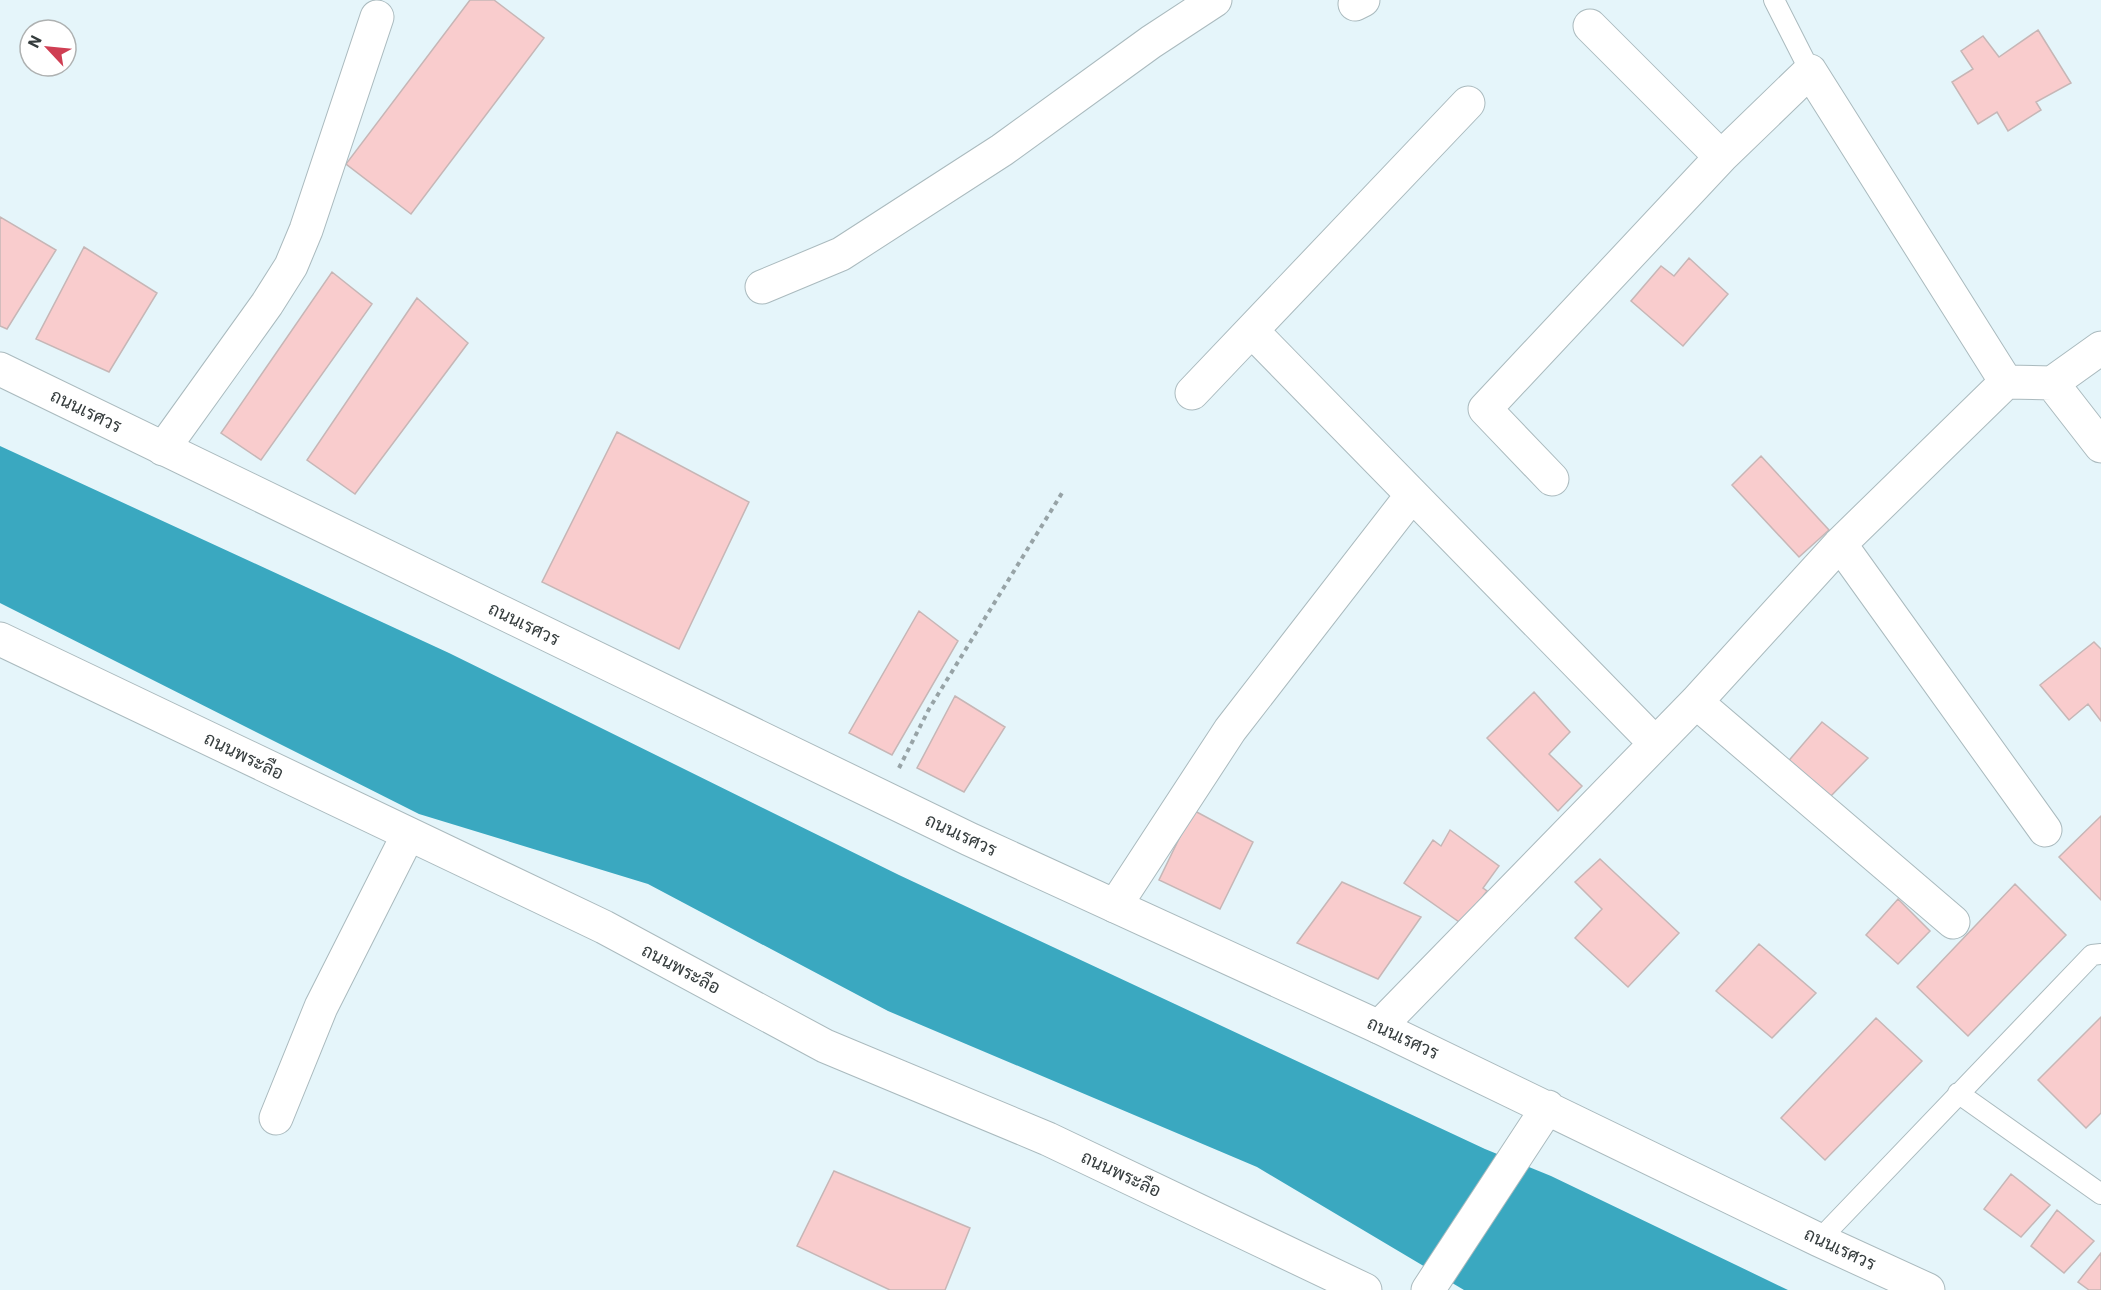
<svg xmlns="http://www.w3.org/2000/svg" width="2101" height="1290" viewBox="0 0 2101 1290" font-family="'IBM Plex Sans',Sarabun,sans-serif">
<rect width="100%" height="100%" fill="#e5f5fa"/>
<path fill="#3aa8c0" d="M 0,446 L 449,653 L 899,875 L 1485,1149 L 1551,1176 L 1788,1290 L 1464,1290 L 1257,1167 L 888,1011 L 648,884 L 419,814 L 0,603 Z"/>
<path fill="#f9cccd" stroke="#c6b6b6" stroke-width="1.5" d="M 470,0 L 494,0 L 544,38 L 411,214 L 346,164 Z
M 2038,30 L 2071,83 L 2036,102 L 2041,110 L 2008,131 L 1997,112 L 1978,124 L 1952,82 L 1973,69 L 1961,51 L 1983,36 L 1999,57 Z
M 0,217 L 56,250 L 7,329 L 0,326 Z
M 84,247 L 157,293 L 109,372 L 36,339 Z
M 1689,258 L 1728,294 L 1683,346 L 1631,301 L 1661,266 L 1674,276 Z
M 332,272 L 372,304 L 261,460 L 221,433 Z
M 417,298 L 468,343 L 355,494 L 307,460 Z
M 617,432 L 749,502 L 679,649 L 542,582 Z
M 1761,456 L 1829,530 L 1799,557 L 1732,485 Z
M 919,611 L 958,641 L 892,755 L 849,733 Z
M 2094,642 L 2101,649 L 2101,721 L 2088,704 L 2069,720 L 2040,685 Z
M 1534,692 L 1570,732 L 1549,754 L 1582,786 L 1558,811 L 1487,738 Z
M 955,696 L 1005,727 L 964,792 L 917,768 Z
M 1822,722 L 1868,758 L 1828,799 L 1785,765 Z
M 1193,810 L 1253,842 L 1220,909 L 1159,880 Z
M 2101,816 L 2101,900 L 2059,857 Z
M 1450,830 L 1499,866 L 1483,888 L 1487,891 L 1462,924 L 1404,883 L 1433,840 L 1441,846 Z
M 1600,859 L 1679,933 L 1628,987 L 1575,938 L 1602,909 L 1575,882 Z
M 1342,882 L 1421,917 L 1378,979 L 1297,943 Z
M 2015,884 L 2066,935 L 1968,1036 L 1917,987 Z
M 1898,899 L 1930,931 L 1898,964 L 1866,935 Z
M 1759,944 L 1816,993 L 1772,1038 L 1716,991 Z
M 2101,1017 L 2101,1113 L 2086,1128 L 2038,1080 Z
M 1876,1018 L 1922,1061 L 1825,1160 L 1781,1118 Z
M 834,1171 L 970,1228 L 945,1290 L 890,1290 L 797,1246 Z
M 2011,1174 L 2050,1205 L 2021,1237 L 1984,1209 Z
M 2057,1210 L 2094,1241 L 2064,1273 L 2031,1246 Z
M 2101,1253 L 2101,1290 L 2089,1290 L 2078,1282 Z"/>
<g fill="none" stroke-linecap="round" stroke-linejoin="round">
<defs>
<path id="service" d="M 1774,0 L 1810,71
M 1958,1093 L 2101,1194
M 1819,1240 L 2092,955 L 2101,954"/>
<path id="minor" d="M 1355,4 L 1363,0
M 1590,26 L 1721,157
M 762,287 L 841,254 L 1002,150 L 1151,42 L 1215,0
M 1252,331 L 1655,743
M 2052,383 L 2101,446
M 1192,393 L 1468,103
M 163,449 L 267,304 L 291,266 L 306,230 L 377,17
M 1552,479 L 1485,409 L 1721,157 L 1810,71 L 2006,382
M 1840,544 L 2045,830
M 1696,702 L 1953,922
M 1115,906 L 1230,730 L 1412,495
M 1379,1027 L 1696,702 L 1840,544 L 2006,382 L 2052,383 L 2101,348
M 276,1118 L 321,1007 L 408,835"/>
<path id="tertiary" d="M 0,369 L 969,839 L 1379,1027 L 1819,1240 L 1928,1290
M 0,639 L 604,927 L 825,1046 L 1048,1139 L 1365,1290
M 1428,1290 L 1548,1107"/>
</defs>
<use href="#service" stroke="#aababe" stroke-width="22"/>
<use href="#minor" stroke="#aababe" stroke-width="35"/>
<use href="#tertiary" stroke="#aababe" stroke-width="35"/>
<path stroke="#97a3a6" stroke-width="4" stroke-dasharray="4.5 4.5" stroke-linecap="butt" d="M 899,768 L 929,709 L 1062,493"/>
<use href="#service" stroke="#fff" stroke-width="20"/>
<use href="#minor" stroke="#fff" stroke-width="33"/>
<use href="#tertiary" stroke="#fff" stroke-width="33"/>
</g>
<g text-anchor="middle" stroke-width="5" stroke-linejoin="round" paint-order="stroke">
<g font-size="18" fill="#353c3d" stroke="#fff">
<text transform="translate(86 411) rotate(26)" y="6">ถนนเรศวร</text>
<text transform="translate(524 624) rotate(26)" y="6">ถนนเรศวร</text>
<text transform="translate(244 756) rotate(26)" y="6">ถนนพระลือ</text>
<text transform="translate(961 835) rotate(25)" y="6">ถนนเรศวร</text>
<text transform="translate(681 969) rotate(28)" y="6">ถนนพระลือ</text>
<text transform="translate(1403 1038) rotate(25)" y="6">ถนนเรศวร</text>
<text transform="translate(1121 1174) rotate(25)" y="6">ถนนพระลือ</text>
<text transform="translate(1840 1249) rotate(25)" y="6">ถนนเรศวร</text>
</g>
</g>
<g transform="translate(48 48) rotate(296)"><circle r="28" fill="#ffffff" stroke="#aeb1b1" stroke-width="1.5"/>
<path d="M0-4.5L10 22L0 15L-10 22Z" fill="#cf3e53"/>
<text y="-9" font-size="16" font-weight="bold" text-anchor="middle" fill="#353c3d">N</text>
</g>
</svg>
